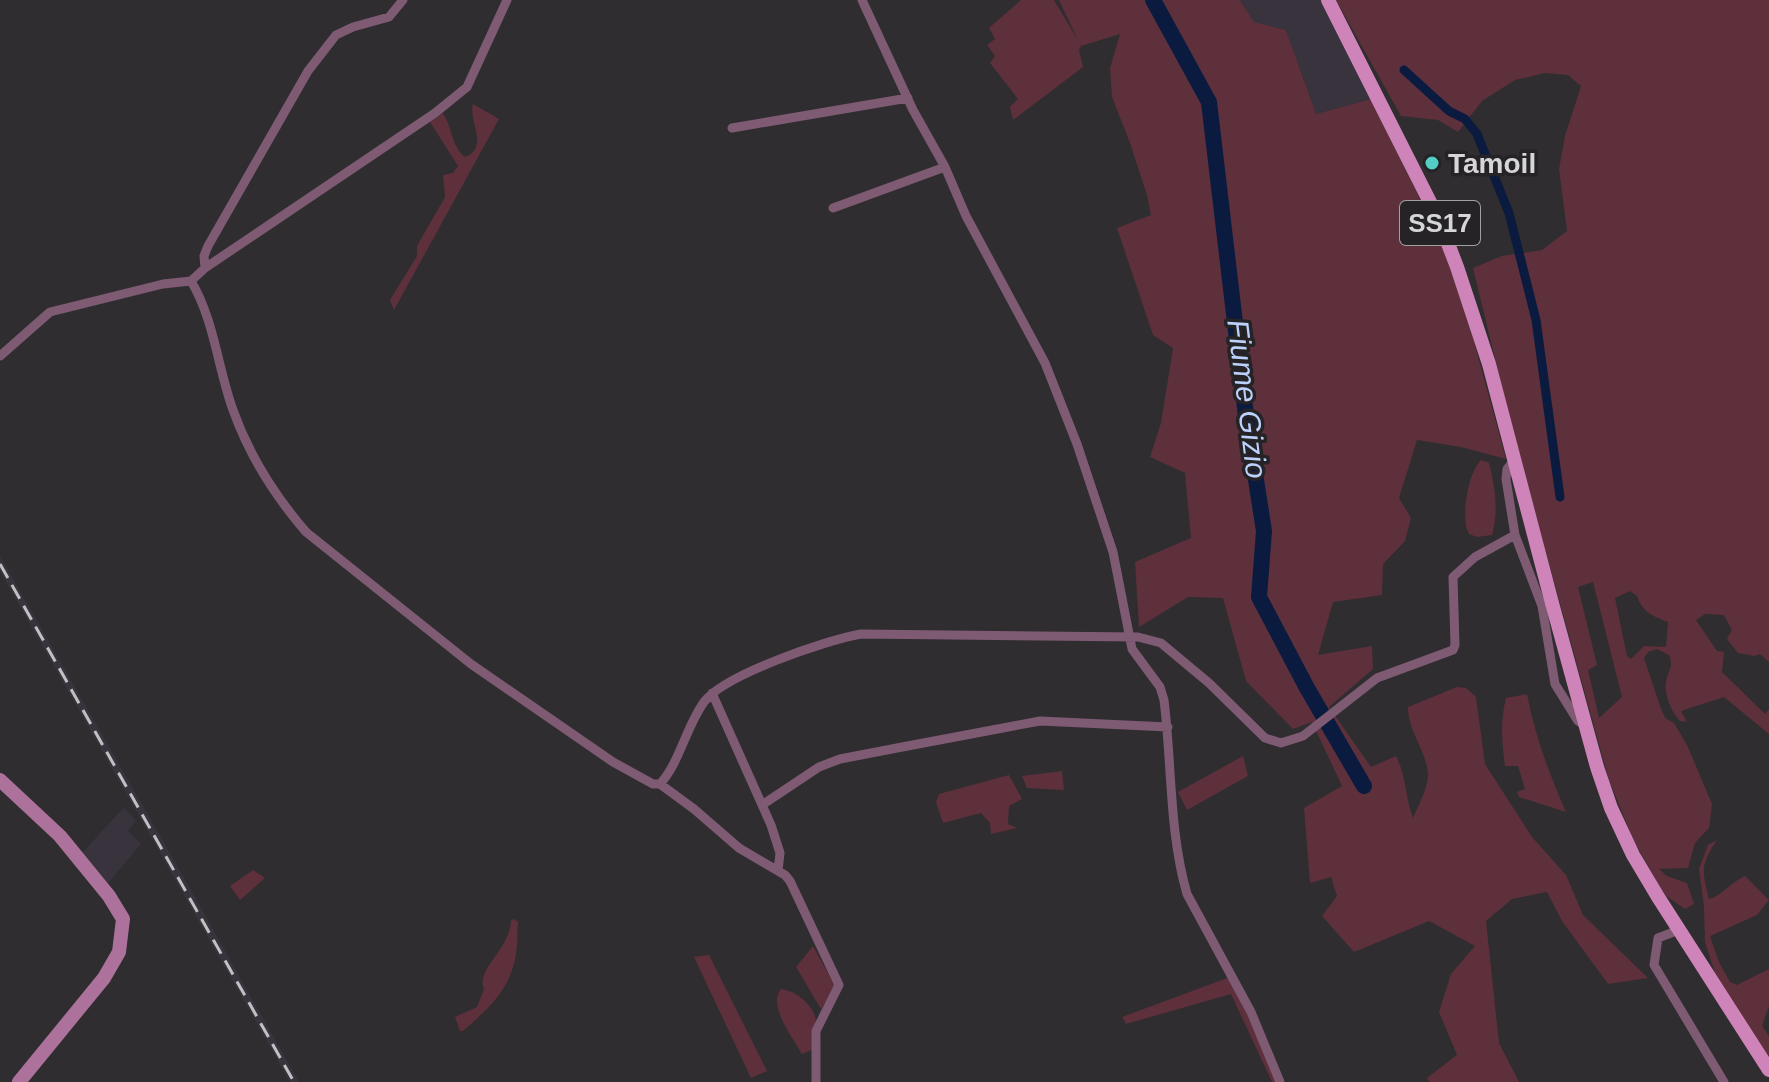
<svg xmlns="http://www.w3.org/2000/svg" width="1769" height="1082" viewBox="0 0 1769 1082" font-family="Arial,sans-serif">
<rect width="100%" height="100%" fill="#2f2d30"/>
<path fill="#38333c" d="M 1240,0 L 1322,0 L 1371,99 L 1316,114 L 1286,30 L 1254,22 Z
M 0,556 L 179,869 L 299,1082 L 290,1082 L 0,571 Z
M 124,807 L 136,821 L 128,831 L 141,844 L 106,886 L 81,854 Z"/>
<path fill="#5d303c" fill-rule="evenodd" d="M 1021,0 L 1054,0 L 1078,40 L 1059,0 L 1240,0 L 1254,22 L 1286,30 L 1316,114 L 1371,99 L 1440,240 L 1467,316 L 1506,459 L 1461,447 L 1417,440 L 1399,498 L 1411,518 L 1405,541 L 1383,564 L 1382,595 L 1333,602 L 1318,655 L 1372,646 L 1373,669 L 1329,707 L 1371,767 L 1396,756 C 1406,775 1405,796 1413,818 C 1418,806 1428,788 1428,775 C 1427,751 1408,732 1408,707 L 1457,687 L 1466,688 L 1476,697 L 1485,764 L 1532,837 L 1566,875 L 1583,915 L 1648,978 L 1608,984 L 1562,921 L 1547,892 L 1512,899 L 1486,921 L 1499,1043 L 1519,1082 L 1429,1082 L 1427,1078 L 1457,1055 L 1439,1012 L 1451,974 L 1475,946 L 1429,921 L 1354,952 L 1322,916 L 1337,896 L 1331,877 L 1310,883 L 1304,808 L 1342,786 L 1312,722 L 1293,729 L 1246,681 L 1223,598 L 1188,597 L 1139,627 L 1135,562 L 1191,538 L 1185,473 L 1150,457 L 1161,423 L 1173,348 L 1153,335 L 1117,228 L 1151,215 L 1147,195 L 1130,143 L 1112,97 L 1110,68 L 1120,34 L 1081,46 L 1079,50 L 1083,67 L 1013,120 L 1010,107 L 1018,99 L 990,63 L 995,56 L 987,45 L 995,39 L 989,28 Z
M 1336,0 L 1769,0 L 1769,662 L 1760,654 L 1754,656 L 1738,653 L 1727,639 L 1732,630 L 1724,615 L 1705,614 L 1696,620 L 1717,651 L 1724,652 L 1722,672 L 1765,714 L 1769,709 L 1769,734 L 1724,697 L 1681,711 L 1687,722 L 1680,721 C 1671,711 1664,695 1666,682 C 1668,670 1674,668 1669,655 L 1657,649 L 1648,652 L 1644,658 L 1660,706 L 1665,718 L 1674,723 L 1687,745 L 1712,804 L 1709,828 L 1695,843 L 1688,868 L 1659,869 L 1667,876 L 1687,883 L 1694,904 L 1685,909 L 1666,896 L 1661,889 L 1633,839 L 1609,780 L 1514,437 L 1473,268 L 1502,256 L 1542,250 L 1567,231 L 1559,169 L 1565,136 L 1581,86 L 1568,75 L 1545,73 L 1515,80 L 1482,101 L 1458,132 L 1438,120 L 1401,116 ZM 1593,582 L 1622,697 L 1599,718 L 1588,670 L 1597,665 L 1578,587 ZM 1630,591 L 1637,596 C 1642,612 1654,617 1668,622 L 1666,647 L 1644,646 L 1631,659 L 1627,656 L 1615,598 Z
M 473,104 L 499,119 L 394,310 L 390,300 L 417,256 L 417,246 L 445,197 L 443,175 L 453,173 L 458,166 L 430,122 L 443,113 C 452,127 452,147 465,157 C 490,147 468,122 473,104 Z
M 1481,460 L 1489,463 C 1495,486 1499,512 1492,535 L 1477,537 L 1469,534 C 1460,518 1468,473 1481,460 Z
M 1527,694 C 1535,736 1549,773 1566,812 L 1519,797 L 1517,792 L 1525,789 L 1518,766 L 1505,766 C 1502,743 1500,721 1506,698 Z
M 1243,756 L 1248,776 L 1187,810 L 1178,792 Z
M 1062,771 L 1064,790 L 1027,788 L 1022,776 Z
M 1009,775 L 1022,799 L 1009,806 L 1008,824 L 1017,828 L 991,834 L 990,823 L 981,813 L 943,823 L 936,802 L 939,794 Z
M 1717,840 C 1700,865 1702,871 1709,899 C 1720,897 1730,883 1745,876 L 1769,900 L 1757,915 L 1710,936 L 1719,962 L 1730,982 L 1737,985 L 1769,969 L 1769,1006 L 1762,1026 L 1769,1036 L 1769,1057 L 1715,973 L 1705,942 L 1704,906 L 1699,869 L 1708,845 Z
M 253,870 L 265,878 L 240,900 L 230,886 Z
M 514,919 L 518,922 C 517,933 518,944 516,954 C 511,989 488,1009 463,1031 L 460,1031 L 455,1017 L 477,1007 L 484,989 C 475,970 511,948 511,920 Z
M 813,946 L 835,986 L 821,1009 L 796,967 Z
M 709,955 L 767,1071 L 751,1078 L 694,957 Z
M 1230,977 L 1278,1082 L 1272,1082 L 1231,994 L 1126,1024 L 1122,1017 Z
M 781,989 C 795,991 810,1002 815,1016 C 817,1024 814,1039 814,1049 L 802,1054 C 793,1038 767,1005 781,989 Z"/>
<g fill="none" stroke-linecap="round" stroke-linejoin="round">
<path stroke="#0b1b40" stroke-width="9" d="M 1404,70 L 1449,111 L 1465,119 L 1477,134 L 1509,213 L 1536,320 L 1560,497"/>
<path stroke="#0b1b40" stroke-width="16" d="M 1153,0 L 1209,102 L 1246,416 L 1264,531 L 1259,597 L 1307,688 L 1364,786"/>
<path stroke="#7f5a73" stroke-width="9" d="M 862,0 L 913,110 L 945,167 L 966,216 L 1045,363 L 1077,444 L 1113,552 L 1132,649 L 1160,687 L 1164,700 C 1172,764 1169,832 1187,894 L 1251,1012 L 1280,1082
M 732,128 L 908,98
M 833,208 L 945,167
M 205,268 L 204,256 L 208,246 L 308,71 L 336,35 L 353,27 L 389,17 L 403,0
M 191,281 L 205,268 L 435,113 L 467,87 L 507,0
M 0,356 L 50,312 L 163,284 L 191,281 C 214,319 218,369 233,410 C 249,455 275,496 306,532 L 471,664 L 613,762 L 653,784 L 660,784 L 694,809 L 739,848 L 785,875 L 790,881 L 839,985 L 816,1031 L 816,1082
M 1513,462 L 1507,469 L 1506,479 L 1515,535 L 1542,606 L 1555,684 L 1578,721 L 1586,726
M 712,693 L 771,825 L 780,853 L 778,871
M 660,784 C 680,762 686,727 704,702 C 724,675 826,640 861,634 L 1138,637 L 1161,643 L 1209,683 L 1265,738 L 1281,743 L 1303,736 L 1377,678 L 1453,650 L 1455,645 L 1453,577 L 1475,557 L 1515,535
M 762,805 L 819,767 L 840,759 L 897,748 L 1040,721 L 1168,727
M 1679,930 L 1658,938 L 1654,965 L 1724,1082"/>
<path stroke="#ac729b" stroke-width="14" d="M 0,780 L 60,836 L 109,896 L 123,919 L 119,952 L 104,978 L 19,1082"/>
<path stroke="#cf84b9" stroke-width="14" d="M 1328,0 L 1439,220 L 1457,267 L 1489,364 L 1552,603 L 1597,767 L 1611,808 L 1633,855 L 1658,897 L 1769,1070"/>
<path stroke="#c1c0c2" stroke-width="3" stroke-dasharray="16 8" stroke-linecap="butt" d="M 0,564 L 294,1082"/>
</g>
<circle fill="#54cdc6" stroke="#252326" stroke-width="3" cx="1432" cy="163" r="8"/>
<g text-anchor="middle" stroke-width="7" stroke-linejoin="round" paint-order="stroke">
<rect fill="#252326" stroke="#a1a0a2" stroke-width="2" x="1400" y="201" width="80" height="44" rx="6"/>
<g font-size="26" font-weight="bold" fill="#d6d5d7">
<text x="1440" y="232">SS17</text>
</g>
<g font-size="28" font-weight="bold" fill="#d6d5d7" stroke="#252326" text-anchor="start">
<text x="1448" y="173">Tamoil</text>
</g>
<g font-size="30" font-style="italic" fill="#bcd1fb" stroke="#252326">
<text transform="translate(1247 399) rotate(83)" y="10">Fiume Gizio</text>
</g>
</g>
</svg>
